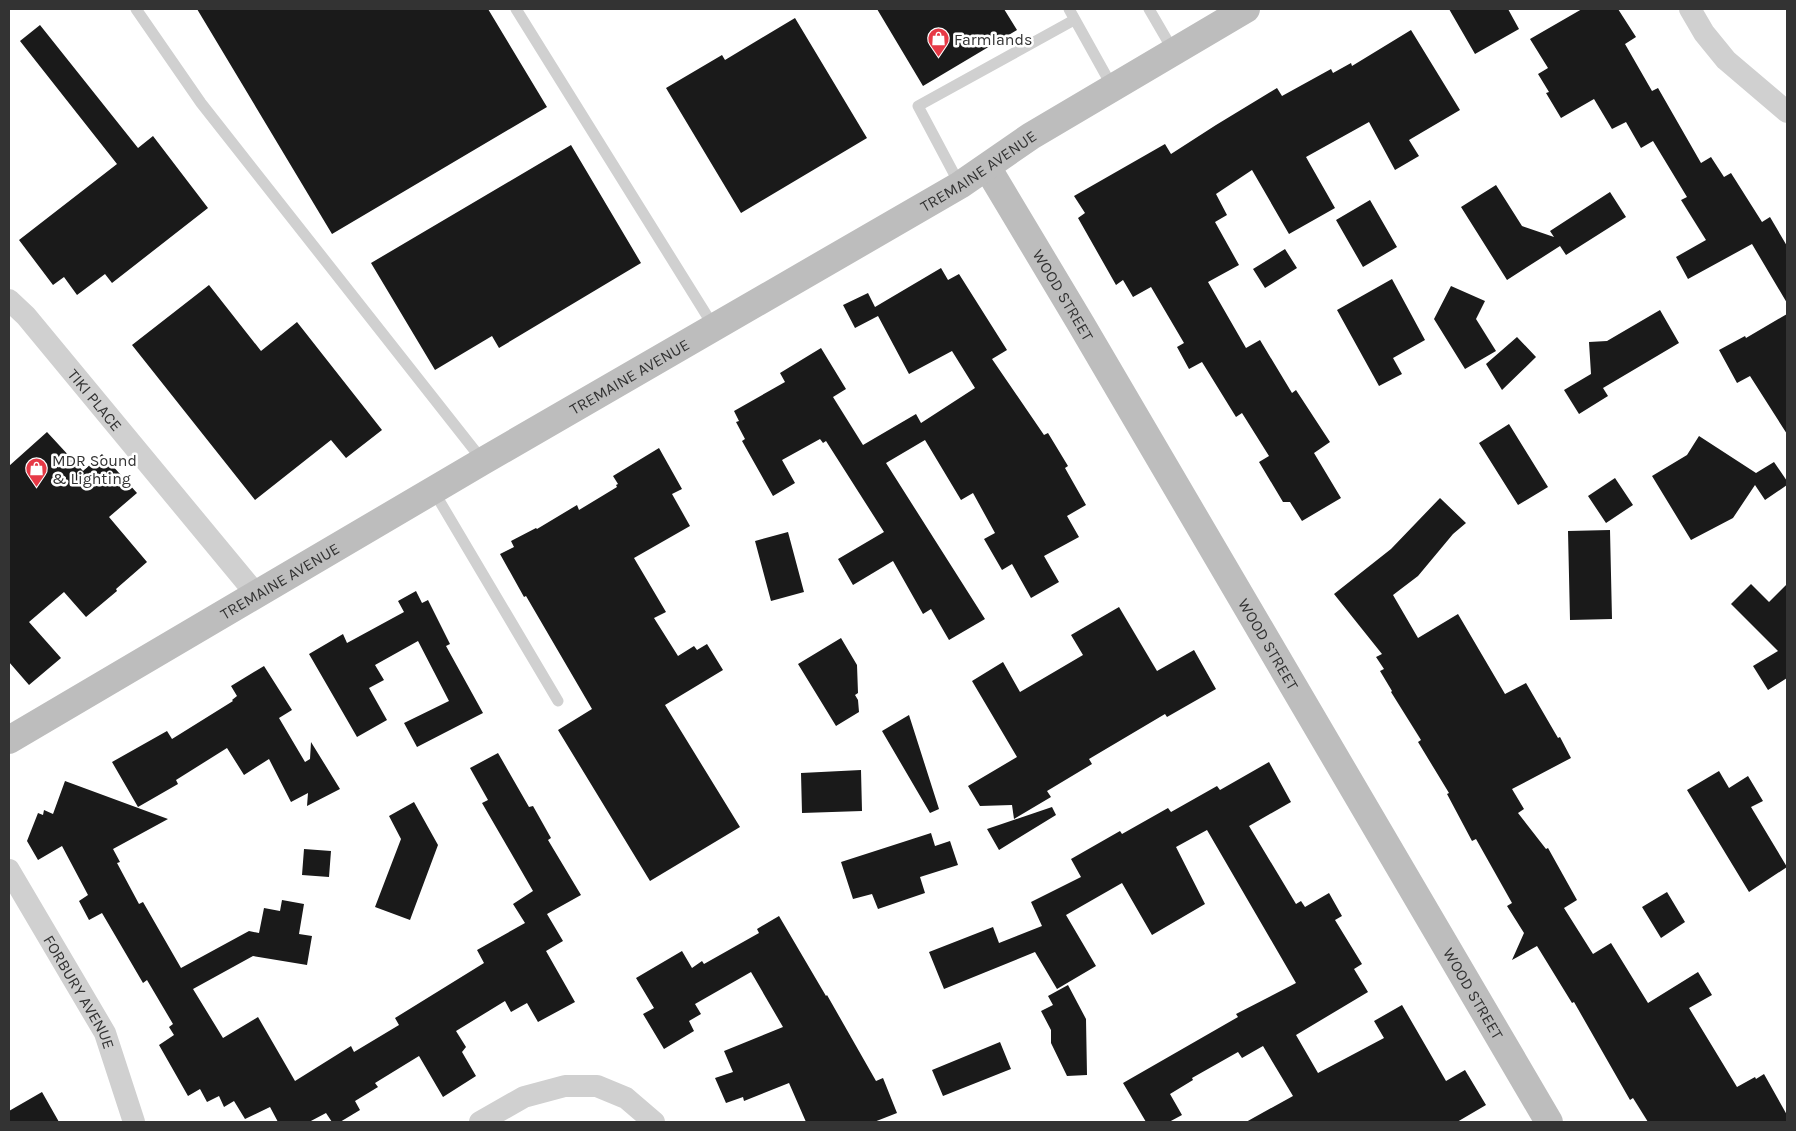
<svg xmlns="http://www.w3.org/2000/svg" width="1796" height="1131" viewBox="0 0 1796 1131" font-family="Karla,sans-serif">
<rect width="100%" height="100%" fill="#fff"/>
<path fill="#1a1a1a" d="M 197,9 L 488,9 L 547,107 L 332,234 Z
M 877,9 L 1004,9 L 1017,30 L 923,86 Z
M 1449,9 L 1508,9 L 1519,29 L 1475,54 Z
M 1582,9 L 1618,9 L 1636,37 L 1625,44 L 1652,91 L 1658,88 L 1701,163 L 1711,157 L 1724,177 L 1731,173 L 1762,222 L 1770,217 L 1787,246 L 1787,303 L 1752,244 L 1688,279 L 1676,257 L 1706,240 L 1681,200 L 1687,197 L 1653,141 L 1641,148 L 1626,122 L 1612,129 L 1594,99 L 1561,118 L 1546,93 L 1549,92 L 1538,74 L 1548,68 L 1530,39 Z
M 795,18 L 867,138 L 741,213 L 666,88 L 722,55 L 725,60 Z
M 40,25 L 138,148 L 153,136 L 208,208 L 112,283 L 105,274 L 77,295 L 64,277 L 53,285 L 19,240 L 117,164 L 20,41 Z
M 1411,30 L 1460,110 L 1409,140 L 1419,156 L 1395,170 L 1369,122 L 1306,157 L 1335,208 L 1289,234 L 1252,170 L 1216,194 L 1227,215 L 1215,222 L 1239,265 L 1208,282 L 1246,348 L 1260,340 L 1292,393 L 1296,390 L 1330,442 L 1314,453 L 1341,498 L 1302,521 L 1290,502 L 1283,502 L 1259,462 L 1269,456 L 1242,413 L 1236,417 L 1202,362 L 1189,369 L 1177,347 L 1184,343 L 1151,287 L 1133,297 L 1123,280 L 1116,285 L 1078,218 L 1085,213 L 1074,196 L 1165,144 L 1171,154 L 1216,125 L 1277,88 L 1282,96 L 1331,69 L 1333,73 L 1351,63 L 1352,66 Z
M 571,145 L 641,263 L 499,348 L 492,336 L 435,370 L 371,263 Z
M 1496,185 L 1522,226 L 1554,237 L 1550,231 L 1610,192 L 1626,217 L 1566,255 L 1560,246 L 1507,280 L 1461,207 Z
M 1370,200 L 1397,247 L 1363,267 L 1336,220 Z
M 1285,249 L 1297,268 L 1265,288 L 1253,269 Z
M 941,268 L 948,280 L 959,274 L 1007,350 L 992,359 L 1044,435 L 1048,433 L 1068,466 L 1065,468 L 1086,505 L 1067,516 L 1079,537 L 1044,556 L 1059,582 L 1031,598 L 1012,564 L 1002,570 L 984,539 L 995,533 L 973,493 L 961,500 L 925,440 L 886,463 L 985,619 L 949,640 L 931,609 L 923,614 L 893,561 L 853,585 L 838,559 L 884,532 L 826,441 L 823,443 L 820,439 L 782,460 L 795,483 L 773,496 L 742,441 L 745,439 L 736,422 L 739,421 L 734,411 L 785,382 L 780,373 L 821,348 L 846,389 L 833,397 L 863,445 L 916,414 L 921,423 L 975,388 L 952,351 L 909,374 L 878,316 L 855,328 L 843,305 L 868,293 L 875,307 Z
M 1392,279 L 1425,340 L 1393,358 L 1402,374 L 1379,386 L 1337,310 Z
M 209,285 L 261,351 L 297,322 L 382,430 L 346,458 L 331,440 L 255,500 L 132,345 Z
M 1451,286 L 1485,301 L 1476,319 L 1496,351 L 1465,369 L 1434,319 Z
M 1660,310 L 1679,343 L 1603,388 L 1608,396 L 1579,414 L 1564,390 L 1591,374 L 1589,342 L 1607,341 Z
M 1787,314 L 1787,434 L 1750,376 L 1737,383 L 1719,350 L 1745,336 L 1746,338 Z
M 1517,337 L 1536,357 L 1502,390 L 1486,364 Z
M 1509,424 L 1548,487 L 1518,505 L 1479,443 Z
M 47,432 L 83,471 L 102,454 L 137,493 L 109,517 L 147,562 L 116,589 L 117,591 L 86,617 L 64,592 L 29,622 L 61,658 L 29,685 L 9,662 L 9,466 Z
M 1699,436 L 1756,473 L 1774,462 L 1787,481 L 1787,485 L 1765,500 L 1755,485 L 1733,518 L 1691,540 L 1652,476 L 1687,455 Z
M 659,448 L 682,489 L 672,494 L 690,526 L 634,558 L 666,612 L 654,618 L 678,656 L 694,646 L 697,650 L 707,644 L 723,670 L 665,705 L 740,827 L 650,881 L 558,730 L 592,709 L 526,596 L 524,597 L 500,554 L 514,547 L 511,541 L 536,528 L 537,529 L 577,505 L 579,510 L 617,487 L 616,485 L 618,484 L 613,476 Z
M 1615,478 L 1633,505 L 1606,523 L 1588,496 Z
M 1440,498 L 1466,523 L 1453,534 L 1418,576 L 1393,595 L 1418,638 L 1458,614 L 1505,694 L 1526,683 L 1558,738 L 1560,737 L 1571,758 L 1512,789 L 1524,809 L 1518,813 L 1546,849 L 1548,848 L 1577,900 L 1564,908 L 1593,954 L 1611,943 L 1648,1003 L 1698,972 L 1712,995 L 1689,1008 L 1737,1087 L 1755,1077 L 1756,1079 L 1764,1074 L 1787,1115 L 1787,1122 L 1648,1122 L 1633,1098 L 1630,1100 L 1574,1002 L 1572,1003 L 1537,946 L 1512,960 L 1524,933 L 1507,906 L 1512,903 L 1476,839 L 1472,841 L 1447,794 L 1449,793 L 1418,742 L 1421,740 L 1391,692 L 1392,691 L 1380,671 L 1384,669 L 1376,657 L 1382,654 L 1334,594 L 1391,549 Z
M 1610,530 L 1612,619 L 1570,620 L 1568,531 Z
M 788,532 L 804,592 L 771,601 L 755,541 Z
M 1751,584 L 1769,602 L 1787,584 L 1787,678 L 1768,690 L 1753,666 L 1778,651 L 1731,604 Z
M 416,591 L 422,603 L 428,600 L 450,644 L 446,646 L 483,713 L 417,747 L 404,723 L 449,701 L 418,641 L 375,665 L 384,680 L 369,688 L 387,720 L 357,737 L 309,654 L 343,634 L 347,643 L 404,612 L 398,601 Z
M 1119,607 L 1157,671 L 1194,650 L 1216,689 L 1167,717 L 1165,714 L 1089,759 L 1092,764 L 1047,791 L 1051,797 L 1014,819 L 1012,805 L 980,806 L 968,786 L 1017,757 L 972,681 L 1003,662 L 1020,692 L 1083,655 L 1071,635 Z
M 841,638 L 857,665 L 858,693 L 855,695 L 858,700 L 859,712 L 836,726 L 798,664 Z
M 264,666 L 292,710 L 279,718 L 305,762 L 310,759 L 311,742 L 340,789 L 307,806 L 308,793 L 291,802 L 269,759 L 244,775 L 227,748 L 176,780 L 178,784 L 138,807 L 112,762 L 167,731 L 172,739 L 233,701 L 232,700 L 237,696 L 231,686 Z
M 909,715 L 939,809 L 930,813 L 882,731 Z
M 498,753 L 529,807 L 533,806 L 551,838 L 548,840 L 581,895 L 547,914 L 563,941 L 546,951 L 575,1002 L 538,1022 L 527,1003 L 511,1012 L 505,1001 L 456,1031 L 466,1047 L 462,1052 L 476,1076 L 443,1097 L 419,1056 L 375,1083 L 378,1087 L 355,1101 L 360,1110 L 340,1122 L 332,1122 L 326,1113 L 309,1122 L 278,1122 L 270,1107 L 245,1119 L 234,1101 L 224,1107 L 219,1096 L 207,1102 L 200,1089 L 188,1096 L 159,1045 L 174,1035 L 169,1027 L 173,1024 L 147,980 L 143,983 L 102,913 L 89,920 L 79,901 L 88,895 L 62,846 L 38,860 L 27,841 L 38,813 L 43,815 L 44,810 L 53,814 L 65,781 L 168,819 L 113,849 L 120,862 L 117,863 L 139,904 L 143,902 L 181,968 L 249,931 L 259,933 L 264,908 L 280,911 L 282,900 L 304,904 L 299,934 L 312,936 L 307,965 L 253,956 L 193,989 L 223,1038 L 258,1017 L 295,1081 L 351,1046 L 354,1052 L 399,1025 L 395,1018 L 484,963 L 477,950 L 525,923 L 513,904 L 533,891 L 482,803 L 488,800 L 470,768 Z
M 1269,762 L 1291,802 L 1249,826 L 1296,904 L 1301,901 L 1305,907 L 1329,893 L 1342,916 L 1335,920 L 1362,964 L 1354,969 L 1368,992 L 1296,1035 L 1318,1073 L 1384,1038 L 1374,1021 L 1402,1005 L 1446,1081 L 1465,1070 L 1486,1105 L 1457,1122 L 1246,1122 L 1293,1096 L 1263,1046 L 1242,1058 L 1238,1052 L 1192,1078 L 1193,1080 L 1170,1094 L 1182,1115 L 1169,1122 L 1146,1122 L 1123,1083 L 1238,1017 L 1236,1014 L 1296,983 L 1207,830 L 1176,847 L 1205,904 L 1152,935 L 1122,883 L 1066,915 L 1096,966 L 1057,989 L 1035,952 L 944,989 L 929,952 L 993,927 L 999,943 L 1042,926 L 1031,902 L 1081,877 L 1071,859 L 1120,831 L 1122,834 L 1168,808 L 1171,812 L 1217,786 L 1220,790 Z
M 861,770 L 862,811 L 802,813 L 801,773 Z
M 1719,771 L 1729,788 L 1748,776 L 1763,801 L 1751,807 L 1787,867 L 1749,892 L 1687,790 Z
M 414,802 L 438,845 L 410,920 L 375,907 L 401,839 L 389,816 Z
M 1052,807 L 1056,815 L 999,850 L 987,829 Z
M 931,833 L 935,846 L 950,841 L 958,865 L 920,877 L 925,893 L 878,909 L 872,894 L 853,899 L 841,862 Z
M 304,849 L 331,851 L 329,877 L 302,875 Z
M 1667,892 L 1685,922 L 1661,938 L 1642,907 Z
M 779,916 L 826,996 L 827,995 L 876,1081 L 883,1078 L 897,1113 L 874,1122 L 806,1122 L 789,1083 L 744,1101 L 743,1097 L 726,1103 L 715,1078 L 733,1072 L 724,1051 L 783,1027 L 751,972 L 695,1004 L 701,1014 L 689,1021 L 694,1031 L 664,1049 L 643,1014 L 654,1008 L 636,978 L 682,951 L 692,968 L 702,961 L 704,964 L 759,933 L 757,929 Z
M 1068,985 L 1086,1019 L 1087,1075 L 1067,1076 L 1051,1043 L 1051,1030 L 1041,1011 L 1053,1005 L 1048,996 Z
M 1000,1042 L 1011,1069 L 943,1096 L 932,1070 Z
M 42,1092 L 59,1122 L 9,1122 L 9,1111 Z"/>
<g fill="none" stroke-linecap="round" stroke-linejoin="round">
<path stroke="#d0d0d0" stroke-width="11" d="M 136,9 L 201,103 L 483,461
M 516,9 L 714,327
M 1069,9 L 1113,88
M 1149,9 L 1174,52
M 960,185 L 918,106 L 1074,20
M 433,490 L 558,701"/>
<g stroke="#d0d0d0" stroke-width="22">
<path d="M 1690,9 L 1704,33 L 1726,60 L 1787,112"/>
<path id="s1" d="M 9,300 L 26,316 L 256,594"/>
<path id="s2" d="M 9,870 L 105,1033 L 134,1122"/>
<path d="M 480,1122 L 524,1097 L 565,1086 L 597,1086 L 626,1098 L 654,1122"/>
</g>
<g stroke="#bdbdbd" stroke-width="28">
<path id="s3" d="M 987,167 L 1081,324 L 1549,1122"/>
<path id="s4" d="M 9,740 L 483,461 L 960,185 L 1031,136 L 1246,9"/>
</g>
</g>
<defs>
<symbol id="shop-pin" viewBox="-11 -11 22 30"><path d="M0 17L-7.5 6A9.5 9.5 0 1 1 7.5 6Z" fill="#e63946" stroke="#fff"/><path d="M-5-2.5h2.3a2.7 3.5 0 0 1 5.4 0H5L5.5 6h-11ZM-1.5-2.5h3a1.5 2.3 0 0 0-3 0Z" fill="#fff"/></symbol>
</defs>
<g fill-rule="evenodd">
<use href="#shop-pin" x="926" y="26" width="25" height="34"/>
<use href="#shop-pin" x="24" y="456" width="25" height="34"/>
</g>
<g text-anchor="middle" stroke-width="5" stroke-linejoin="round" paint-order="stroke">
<g font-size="16" fill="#333" stroke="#fff" text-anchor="start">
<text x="954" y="45">Farmlands</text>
<text x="52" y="466">MDR Sound<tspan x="52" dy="18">&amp; Lighting</tspan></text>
</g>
<g font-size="16" fill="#333" stroke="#fff">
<text dy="6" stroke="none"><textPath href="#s4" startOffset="1124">TREMAINE AVENUE</textPath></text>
<text dy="6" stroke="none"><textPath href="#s3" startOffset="149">WOOD STREET</textPath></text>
<text dy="6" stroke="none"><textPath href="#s4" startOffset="719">TREMAINE AVENUE</textPath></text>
<text dy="6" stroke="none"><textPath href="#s1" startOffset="132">TIKI PLACE</textPath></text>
<text dy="6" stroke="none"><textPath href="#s4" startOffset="314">TREMAINE AVENUE</textPath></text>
<text dy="6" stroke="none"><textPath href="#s3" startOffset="554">WOOD STREET</textPath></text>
<text dy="6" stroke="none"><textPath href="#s2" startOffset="141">FORBURY AVENUE</textPath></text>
<text dy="6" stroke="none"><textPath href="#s3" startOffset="959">WOOD STREET</textPath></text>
</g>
</g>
<rect width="1796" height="1131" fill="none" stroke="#333333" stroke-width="20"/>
</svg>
